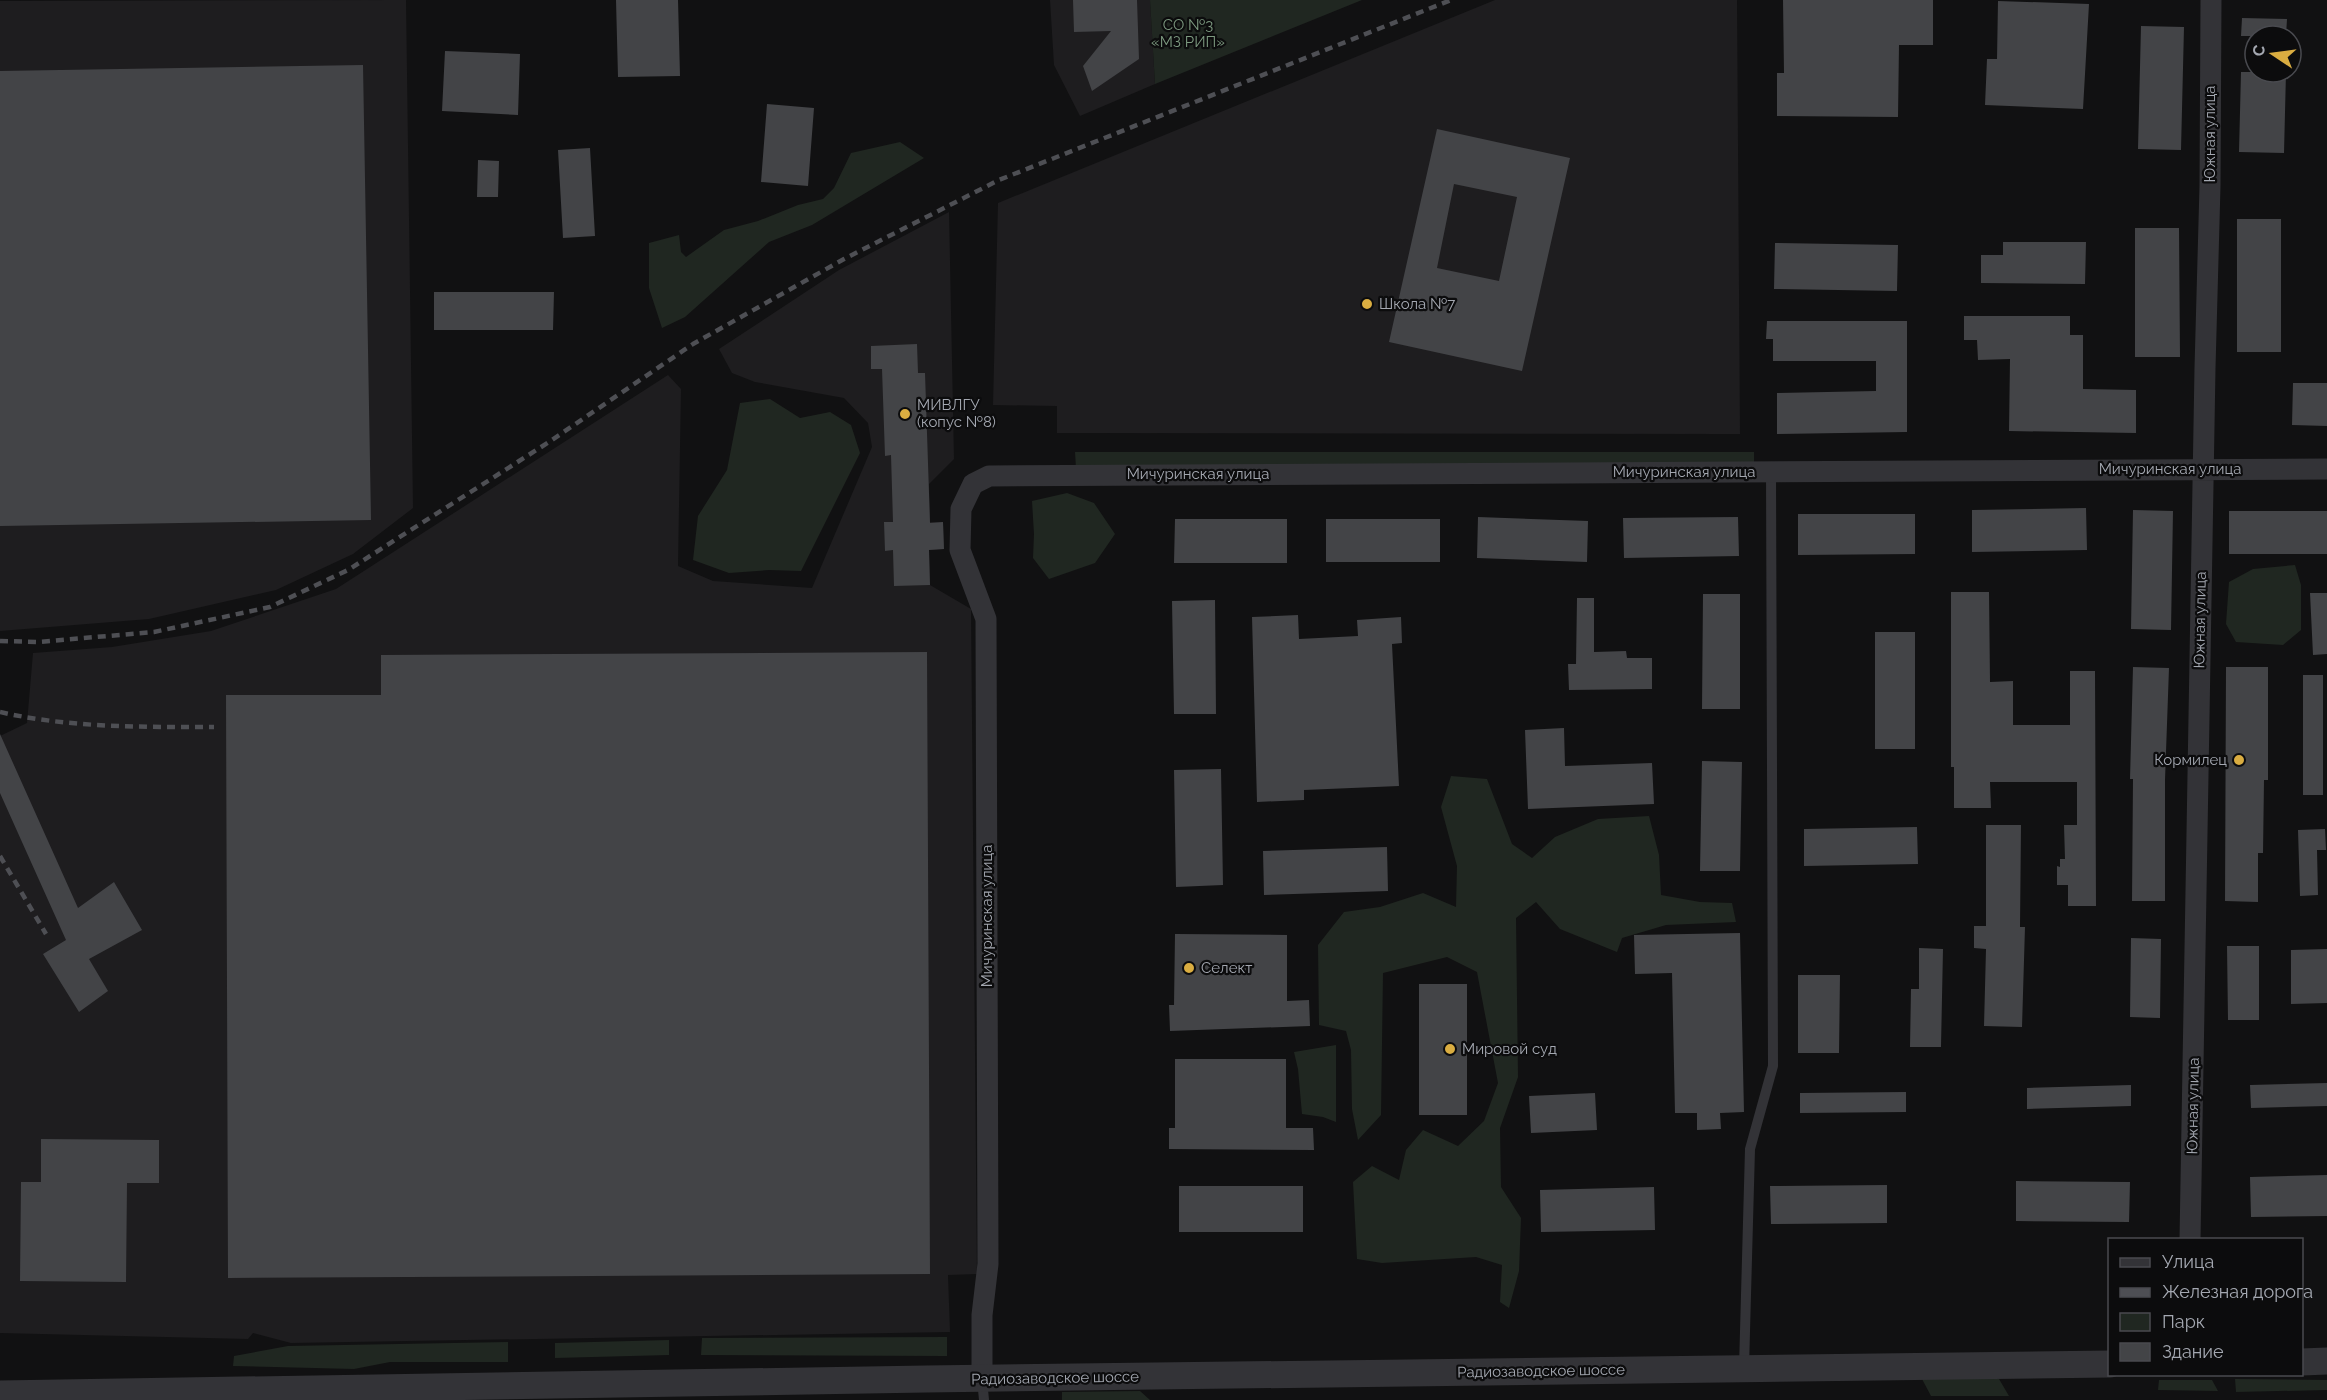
<svg xmlns="http://www.w3.org/2000/svg" width="2327" height="1400" viewBox="0 0 2327 1400" font-family="Raleway,sans-serif">
<rect width="100%" height="100%" fill="#111112"/>
<path fill="#1e1d1f" d="M 406,0 L 413,508 L 353,554 L 276,590 L 149,619 L 0,631 L 0,1 Z
M 1050,0 L 1150,0 L 1155,84 L 1080,116 L 1054,65 Z
M 1495,0 L 1737,0 L 1740,434 L 1057,433 L 1057,406 L 993,405 L 998,203 Z
M 949,212 L 954,459 L 929,484 L 930,522 L 943,522 L 944,549 L 929,550 L 930,585 L 971,609 L 977,1274 L 948,1275 L 950,1332 L 291,1343 L 253,1333 L 248,1339 L 0,1333 L 0,736 L 27,723 L 33,653 L 112,647 L 211,631 L 336,589 L 668,375 L 681,389 L 678,566 L 713,581 L 812,588 L 872,447 L 868,423 L 844,398 L 755,382 L 732,373 L 719,349 L 839,270 Z"/>
<path fill="#202721" d="M 1150,0 L 1362,0 L 1155,84 Z
M 900,142 L 924,158 L 812,225 L 769,242 L 685,317 L 662,328 L 649,288 L 649,243 L 679,235 L 681,252 L 686,257 L 724,230 L 758,221 L 798,205 L 823,199 L 834,188 L 851,153 Z
M 770,399 L 800,418 L 830,412 L 851,425 L 860,453 L 801,571 L 769,570 L 729,573 L 693,560 L 698,516 L 727,470 L 740,403 Z
M 1075,452 L 1754,452 L 1754,466 L 1076,468 Z
M 1067,493 L 1094,503 L 1115,534 L 1095,563 L 1049,579 L 1033,558 L 1034,534 L 1032,501 Z
M 2295,565 L 2301,585 L 2301,630 L 2283,645 L 2236,642 L 2226,624 L 2229,582 L 2253,569 Z
M 1451,776 L 1487,779 L 1512,844 L 1532,858 L 1555,837 L 1598,819 L 1649,816 L 1659,855 L 1661,895 L 1700,902 L 1732,903 L 1736,922 L 1666,925 L 1622,938 L 1617,952 L 1560,929 L 1536,902 L 1516,918 L 1518,1077 L 1500,1128 L 1501,1187 L 1521,1218 L 1519,1271 L 1509,1308 L 1500,1302 L 1502,1265 L 1476,1257 L 1382,1263 L 1357,1259 L 1353,1182 L 1372,1166 L 1399,1180 L 1406,1150 L 1423,1130 L 1458,1146 L 1484,1121 L 1498,1083 L 1477,972 L 1447,957 L 1383,973 L 1381,1115 L 1358,1140 L 1352,1109 L 1351,1050 L 1346,1031 L 1319,1025 L 1318,945 L 1344,912 L 1380,907 L 1423,893 L 1456,907 L 1457,866 L 1441,807 Z
M 1336,1045 L 1336,1122 L 1323,1117 L 1302,1114 L 1298,1069 L 1294,1052 Z
M 947,1337 L 947,1356 L 701,1355 L 702,1338 Z
M 669,1340 L 669,1355 L 555,1358 L 555,1343 Z
M 508,1342 L 508,1362 L 390,1362 L 354,1369 L 233,1366 L 234,1356 L 288,1346 Z
M 1922,1379 L 1999,1379 L 2009,1396 L 1931,1396 Z
M 2235,1379 L 2327,1380 L 2327,1390 L 2236,1392 Z
M 2159,1380 L 2212,1380 L 2218,1391 L 2158,1390 Z
M 1140,1391 L 1150,1400 L 1062,1400 L 1062,1392 Z"/>
<path fill="#434447" fill-rule="evenodd" d="M 616,0 L 678,0 L 680,76 L 618,77 Z
M 1073,0 L 1137,0 L 1139,59 L 1092,91 L 1083,66 L 1111,31 L 1074,32 Z
M 1783,0 L 1933,0 L 1933,45 L 1899,45 L 1898,117 L 1777,116 L 1777,73 L 1784,73 Z
M 1998,1 L 2089,4 L 2083,109 L 1985,105 L 1987,59 L 1997,59 Z
M 2242,18 L 2287,19 L 2286,36 L 2241,36 Z
M 2141,26 L 2184,27 L 2181,150 L 2138,149 Z
M 445,51 L 520,54 L 518,115 L 442,111 Z
M 363,65 L 371,520 L 0,526 L 0,71 Z
M 2241,72 L 2286,72 L 2284,153 L 2239,152 Z
M 767,104 L 814,108 L 808,186 L 761,182 Z
M 1437,129 L 1570,158 L 1522,371 L 1389,342 ZM 1454,184 L 1517,197 L 1499,281 L 1437,268 Z
M 590,148 L 595,236 L 563,238 L 558,150 Z
M 478,160 L 499,161 L 498,197 L 477,197 Z
M 2237,219 L 2281,219 L 2281,352 L 2237,352 Z
M 2135,228 L 2179,228 L 2180,357 L 2135,357 Z
M 2003,242 L 2086,242 L 2085,284 L 1981,283 L 1981,255 L 2003,255 Z
M 1775,243 L 1898,245 L 1897,291 L 1774,289 Z
M 434,292 L 554,292 L 553,330 L 434,330 Z
M 1964,316 L 2070,316 L 2070,335 L 2083,335 L 2083,389 L 2136,390 L 2136,433 L 2009,431 L 2010,359 L 1978,360 L 1977,340 L 1964,340 Z
M 1767,321 L 1907,321 L 1907,432 L 1777,434 L 1777,393 L 1876,391 L 1876,361 L 1773,361 L 1773,339 L 1766,339 Z
M 917,344 L 918,373 L 925,373 L 930,523 L 943,522 L 944,549 L 929,550 L 930,585 L 894,586 L 893,550 L 885,551 L 884,522 L 893,522 L 891,455 L 885,456 L 882,369 L 871,369 L 871,346 Z
M 2293,383 L 2327,383 L 2327,426 L 2292,425 Z
M 2086,508 L 2087,550 L 1972,552 L 1972,510 Z
M 2133,510 L 2173,511 L 2171,630 L 2131,629 Z
M 2229,511 L 2327,511 L 2327,554 L 2229,554 Z
M 1798,514 L 1915,514 L 1915,554 L 1798,555 Z
M 1478,517 L 1588,521 L 1587,562 L 1477,558 Z
M 1738,517 L 1739,556 L 1624,558 L 1623,518 Z
M 1175,519 L 1287,519 L 1287,563 L 1174,563 Z
M 1326,519 L 1440,519 L 1440,562 L 1326,562 Z
M 1951,592 L 1989,592 L 1990,682 L 2013,681 L 2013,725 L 2070,725 L 2070,671 L 2095,671 L 2096,906 L 2068,906 L 2068,885 L 2057,885 L 2057,866 L 2060,867 L 2060,859 L 2065,859 L 2064,825 L 2077,825 L 2077,782 L 1990,782 L 1991,808 L 1954,808 L 1954,767 L 1951,767 Z
M 2310,593 L 2327,593 L 2327,654 L 2313,655 Z
M 1703,594 L 1740,594 L 1740,709 L 1702,709 Z
M 1577,598 L 1594,598 L 1594,652 L 1626,651 L 1627,658 L 1652,658 L 1652,689 L 1569,690 L 1568,664 L 1576,664 Z
M 1215,600 L 1216,714 L 1174,714 L 1172,601 Z
M 1298,615 L 1299,639 L 1358,636 L 1357,620 L 1401,617 L 1402,643 L 1392,644 L 1399,786 L 1304,790 L 1304,800 L 1257,802 L 1252,617 Z
M 1875,632 L 1915,632 L 1915,749 L 1875,749 Z
M 927,652 L 930,1274 L 228,1278 L 226,695 L 381,695 L 381,655 Z
M 2133,667 L 2169,668 L 2165,780 L 2165,901 L 2132,901 L 2133,779 L 2130,779 Z
M 2226,667 L 2268,667 L 2268,780 L 2264,780 L 2263,853 L 2258,853 L 2258,902 L 2225,901 Z
M 2303,675 L 2323,675 L 2323,795 L 2303,795 Z
M 1564,728 L 1565,766 L 1652,763 L 1654,804 L 1528,809 L 1525,730 Z
M 0,734 L 78,908 L 114,882 L 142,930 L 89,959 L 108,991 L 79,1012 L 43,954 L 66,940 L 0,793 Z
M 1702,761 L 1742,762 L 1740,871 L 1700,871 Z
M 1221,769 L 1223,885 L 1176,887 L 1174,770 Z
M 1986,825 L 2021,825 L 2020,927 L 2025,927 L 2022,1027 L 1984,1026 L 1986,949 L 1974,948 L 1974,926 L 1986,926 Z
M 1917,827 L 1918,864 L 1804,866 L 1804,829 Z
M 2325,829 L 2326,850 L 2317,850 L 2318,895 L 2300,896 L 2298,830 Z
M 1387,847 L 1388,891 L 1264,895 L 1263,851 Z
M 1740,933 L 1744,1112 L 1720,1113 L 1721,1129 L 1697,1130 L 1697,1113 L 1675,1113 L 1672,973 L 1635,974 L 1634,935 Z
M 1175,934 L 1287,935 L 1287,1001 L 1309,1000 L 1310,1026 L 1170,1031 L 1169,1005 L 1174,1005 Z
M 2131,938 L 2161,939 L 2160,1018 L 2130,1017 Z
M 2227,946 L 2259,946 L 2259,1020 L 2228,1020 Z
M 1919,948 L 1943,949 L 1941,1047 L 1910,1047 L 1911,989 L 1919,989 Z
M 2327,949 L 2327,1003 L 2291,1004 L 2291,950 Z
M 1798,975 L 1840,975 L 1839,1053 L 1798,1053 Z
M 1419,984 L 1467,984 L 1467,1115 L 1419,1115 Z
M 1175,1059 L 1286,1059 L 1286,1128 L 1313,1128 L 1314,1150 L 1169,1149 L 1169,1128 L 1175,1128 Z
M 2327,1083 L 2327,1106 L 2251,1108 L 2250,1085 Z
M 2131,1085 L 2131,1106 L 2027,1109 L 2027,1088 Z
M 1906,1092 L 1906,1112 L 1800,1113 L 1800,1093 Z
M 1595,1093 L 1597,1130 L 1531,1133 L 1529,1096 Z
M 41,1139 L 159,1140 L 159,1183 L 127,1183 L 126,1282 L 20,1281 L 21,1182 L 41,1182 Z
M 2327,1175 L 2327,1216 L 2251,1217 L 2250,1177 Z
M 2016,1181 L 2130,1182 L 2129,1222 L 2016,1221 Z
M 1887,1185 L 1887,1223 L 1771,1224 L 1770,1186 Z
M 1179,1186 L 1303,1186 L 1303,1232 L 1179,1232 Z
M 1654,1187 L 1655,1230 L 1541,1232 L 1540,1190 Z"/>
<g fill="none" stroke-linecap="round" stroke-linejoin="round">
<path stroke="#333337" stroke-width="10" d="M 1744,1368 L 1750,1149 L 1773,1066 L 1771,472
M 982,1379 L 984,1400"/>
<path stroke="#333337" stroke-width="21" d="M 2190,1240 L 2205,368 L 2210,186 L 2211,0
M 982,1379 L 982,1315 L 988,1264 L 986,619 L 960,550 L 961,509 L 973,484 L 989,476 L 2327,469"/>
<path stroke="#333337" stroke-width="27" d="M 2302,1362 L 2327,1361
M 0,1394 L 926,1379 L 2110,1364"/>
<path stroke="#4e4f54" stroke-width="4.5" stroke-dasharray="8 6" stroke-linecap="butt" d="M 0,641 L 38,642 L 154,632 L 270,607 L 348,570 L 549,442 L 693,344 L 844,259 L 999,180 L 1451,0
M 0,712 C 70,728 142,727 214,727
M 0,856 L 46,934"/>
</g>
<g fill="#daad41" stroke="#0c0c0d" stroke-width="2">
<circle cx="1367" cy="304" r="6"/>
<circle cx="905" cy="414" r="6"/>
<circle cx="2239" cy="760" r="6"/>
<circle cx="1189" cy="968" r="6"/>
<circle cx="1450" cy="1049" r="6"/>
</g>
<g text-anchor="middle" stroke-width="4.5" stroke-linejoin="round" paint-order="stroke">
<g font-size="15" fill="#7d9a80" stroke="#0c0c0d">
<text x="1188" y="30">СО №3<tspan x="1188" dy="17">«МЗ РИП»</tspan></text>
</g>
<g font-size="15" fill="#a4a8b1" stroke="#0c0c0d">
<text transform="translate(2210 134) rotate(-90)" y="5">Южная улица</text>
<text x="2170" y="474">Мичуринская улица</text>
<text x="1684" y="477">Мичуринская улица</text>
<text x="1198" y="479">Мичуринская улица</text>
<text transform="translate(2200 620) rotate(-89)" y="5">Южная улица</text>
<text transform="translate(987 916) rotate(-90)" y="5">Мичуринская улица</text>
<text transform="translate(2193 1106) rotate(-89)" y="5">Южная улица</text>
<text transform="translate(1541 1371) rotate(-1)" y="5">Радиозаводское шоссе</text>
<text transform="translate(1055 1378) rotate(-1)" y="5">Радиозаводское шоссе</text>
</g>
<g font-size="15" fill="#a4a8b1" stroke="#0c0c0d" text-anchor="start">
<text x="1379" y="309">Школа №7</text>
<text x="917" y="410">МИВЛГУ<tspan x="917" dy="17">(копус №8)</tspan></text>
<text x="2227" y="765" text-anchor="end">Кормилец</text>
<text x="1201" y="973">Селект</text>
<text x="1462" y="1054">Мировой суд</text>
</g>
</g>
<rect x="2108" y="1238" width="195" height="138" fill="#0c0c0d" stroke="#494a4f" stroke-width="1.5"/>
<rect x="2120" y="1258" width="30" height="9" fill="#333337" stroke="#494a4f" stroke-width="1.5"/>
<text x="2162" y="1268" font-size="18" fill="#a4a8b1">Улица</text>
<rect x="2120" y="1288" width="30" height="9" fill="#4e4f54" stroke="#494a4f" stroke-width="1.5"/>
<text x="2162" y="1298" font-size="18" fill="#a4a8b1">Железная дорога</text>
<rect x="2120" y="1313" width="30" height="18" fill="#202721" stroke="#494a4f" stroke-width="1.5"/>
<text x="2162" y="1328" font-size="18" fill="#a4a8b1">Парк</text>
<rect x="2120" y="1343" width="30" height="18" fill="#434447" stroke="#494a4f" stroke-width="1.5"/>
<text x="2162" y="1358" font-size="18" fill="#a4a8b1">Здание</text>
<g transform="translate(2273 54) rotate(283)"><circle r="28" fill="#0c0c0d" stroke="#494a4f" stroke-width="1.5"/>
<path d="M0-4.5L10 22L0 15L-10 22Z" fill="#daad41"/>
<text y="-9" font-size="16" font-weight="bold" text-anchor="middle" fill="#a4a8b1">С</text>
</g>
</svg>
